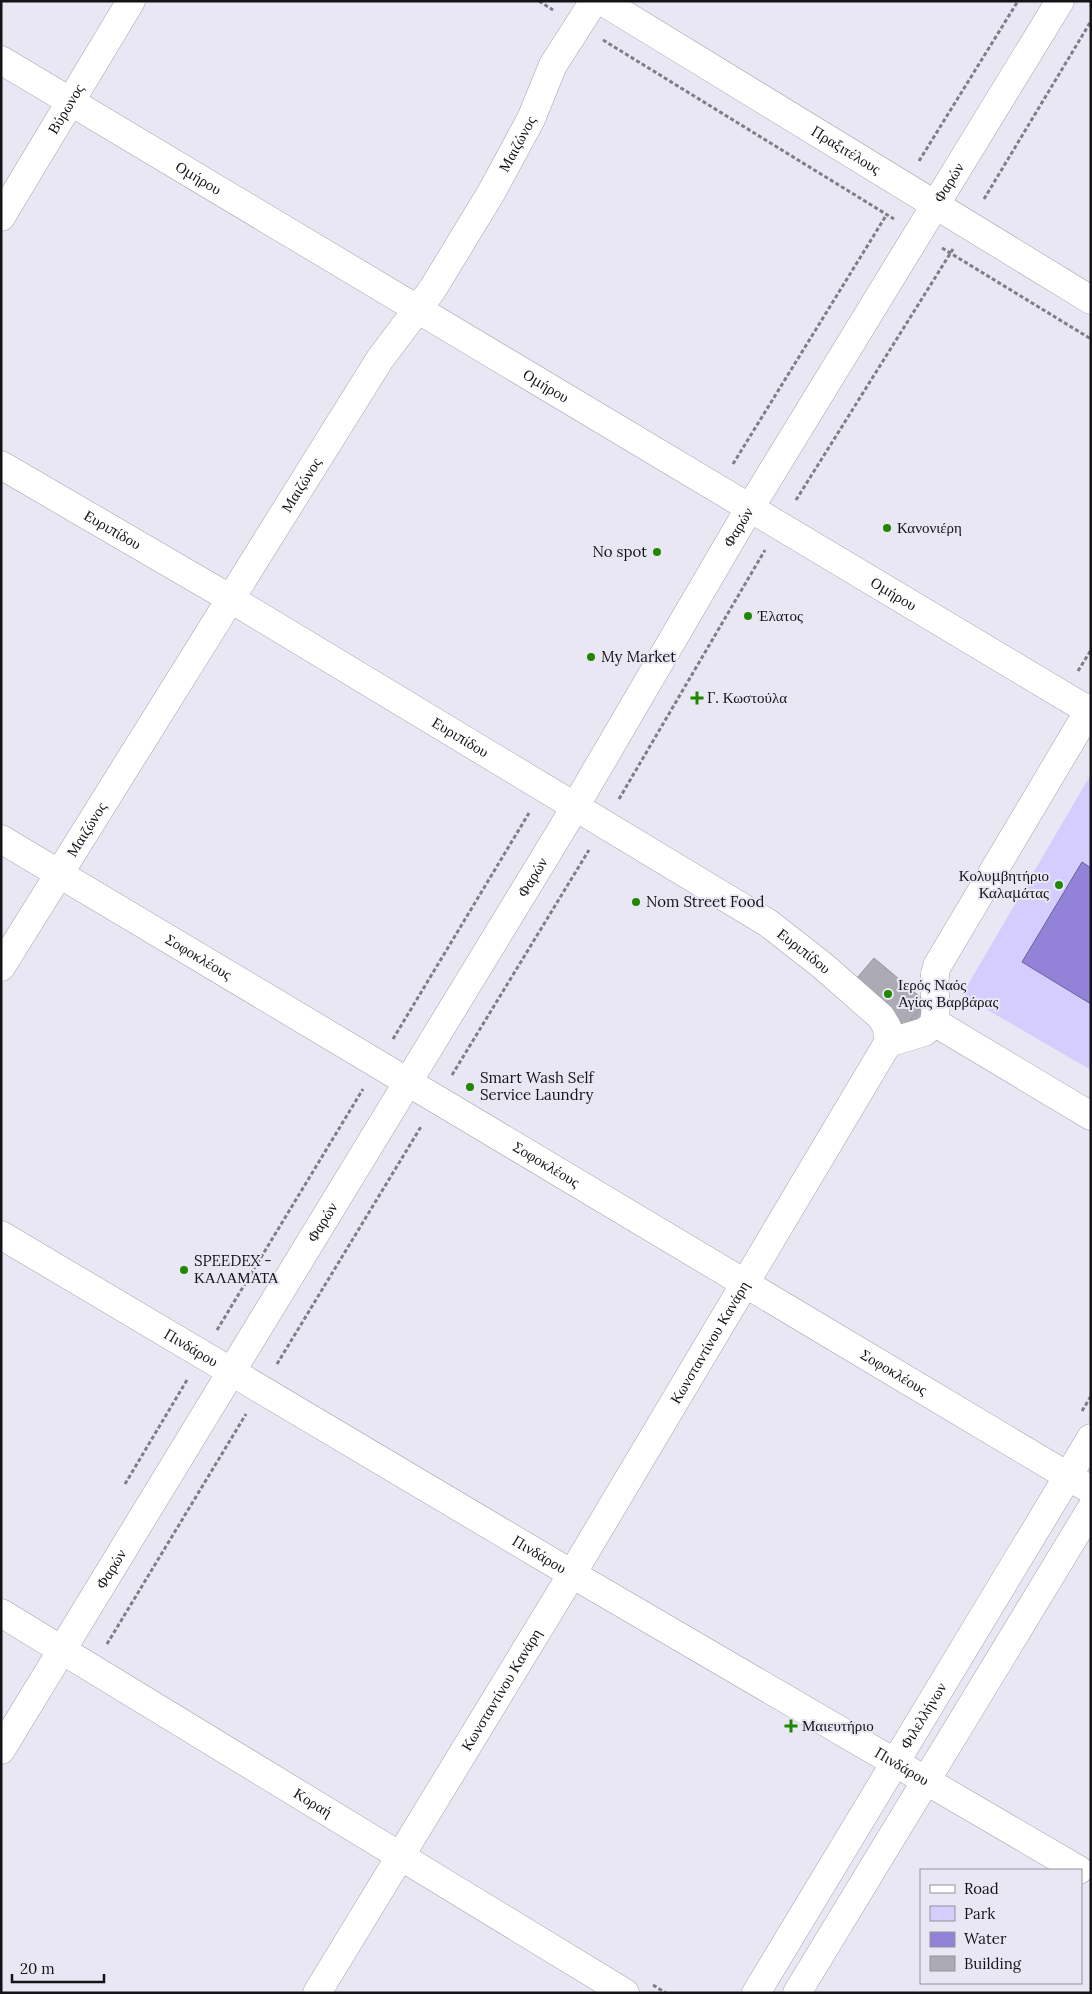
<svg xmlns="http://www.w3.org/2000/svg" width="1092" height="1994" viewBox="0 0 1092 1994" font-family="Lora,serif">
<defs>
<filter id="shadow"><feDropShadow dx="4.5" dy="4.5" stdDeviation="0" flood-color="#0004"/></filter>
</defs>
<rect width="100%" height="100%" fill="#e8e7f3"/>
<path fill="#d4cdfe" d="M 1091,774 L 1091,1070 L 962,995 Z"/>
<path fill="#9282d8" stroke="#6c619e" d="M 1082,862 L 1091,868 L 1091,1004 L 1022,962 Z"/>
<path fill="#acabb5" stroke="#94939d" filter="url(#shadow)" d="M 874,958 L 926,1002 L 903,1029 L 851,985 Z"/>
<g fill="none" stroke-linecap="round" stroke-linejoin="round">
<defs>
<g id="street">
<path id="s1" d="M 602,1 L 1091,300"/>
<path id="s2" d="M 1,60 L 1091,712"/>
<path id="s3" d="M 1,217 L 131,1"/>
<path id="s4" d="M 1,465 L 231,599 L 768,923 L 823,966 L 881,1017 L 887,1027 L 888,1043"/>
<path id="s5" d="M 1,839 L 1091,1490"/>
<path id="s6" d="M 1,967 L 380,359 L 432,290 L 491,193 L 531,119 L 553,65 L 594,1"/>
<path d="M 934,1022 L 1091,1116"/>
<path id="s7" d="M 1,1235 L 572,1574 L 1079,1870"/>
<path id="s8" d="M 1,1613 L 625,1993"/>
<path id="s9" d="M 317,1993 L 572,1574 L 888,1043 L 924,1032 L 933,1025 C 940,1005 930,986 937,966 L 1091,707"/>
</g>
<g id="secondary">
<path id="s10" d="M 1,1750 L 562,829 L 739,526 L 1060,1"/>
<path id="s11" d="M 756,1993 L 1091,1438"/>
<path d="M 797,1993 L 1091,1509"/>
</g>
</defs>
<use href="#street" stroke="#a4a3ad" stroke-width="29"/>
<use href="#secondary" stroke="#a4a3ad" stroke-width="29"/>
<path stroke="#7f7e86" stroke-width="3" stroke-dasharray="4 2.5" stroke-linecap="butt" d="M 539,1 L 553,10
M 603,40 L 894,219
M 919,161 L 1018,1
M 984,199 L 1091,21
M 942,248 L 1091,339
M 733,464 L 887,214
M 796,500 L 953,249
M 1078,671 L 1091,650
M 619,799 L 765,550
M 393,1039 L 529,813
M 452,1075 L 589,850
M 217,1330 L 363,1089
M 277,1364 L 422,1125
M 1082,1411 L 1091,1396
M 125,1484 L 187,1380
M 107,1644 L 246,1414
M 653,1985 L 666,1993"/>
<use href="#street" stroke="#fff" stroke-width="28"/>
<use href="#secondary" stroke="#fff" stroke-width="28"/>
</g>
<g fill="#1f8800" stroke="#e8e7f3" stroke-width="2">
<circle cx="887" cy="528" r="5"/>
<circle cx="657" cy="552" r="5"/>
<circle cx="748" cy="616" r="5"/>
<circle cx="591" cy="657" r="5"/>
<path d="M694.5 690.5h5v5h5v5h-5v5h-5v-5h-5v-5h5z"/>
<circle cx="1059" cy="885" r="5"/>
<circle cx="636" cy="902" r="5"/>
<circle cx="888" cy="994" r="5"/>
<circle cx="470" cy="1087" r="5"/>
<circle cx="184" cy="1270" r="5"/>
<path d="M788.5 1718.5h5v5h5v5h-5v5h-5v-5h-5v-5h5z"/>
</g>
<g text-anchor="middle" stroke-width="4" stroke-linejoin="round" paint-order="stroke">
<g font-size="15" fill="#141317" stroke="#e8e7f3">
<text dy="5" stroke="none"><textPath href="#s3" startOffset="126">Βύρωνος</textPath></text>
<text dy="5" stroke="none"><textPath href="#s6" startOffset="972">Μαιζώνος</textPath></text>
<text dy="5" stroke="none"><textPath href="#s1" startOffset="286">Πραξιτέλους</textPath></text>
<text dy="5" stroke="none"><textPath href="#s2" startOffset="230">Ομήρου</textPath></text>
<text dy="5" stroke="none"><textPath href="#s10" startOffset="1832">Φαρών</textPath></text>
<text dy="5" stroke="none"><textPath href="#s2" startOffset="635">Ομήρου</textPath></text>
<text dy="5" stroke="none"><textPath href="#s6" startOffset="568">Μαιζώνος</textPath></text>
<text dy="5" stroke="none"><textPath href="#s10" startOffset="1428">Φαρών</textPath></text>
<text dy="5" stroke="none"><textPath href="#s4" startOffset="129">Ευριπίδου</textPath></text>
<text dy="5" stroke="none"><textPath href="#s2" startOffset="1040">Ομήρου</textPath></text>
<text dy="5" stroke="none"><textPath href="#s4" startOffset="534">Ευριπίδου</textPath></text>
<text dy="5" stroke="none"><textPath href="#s6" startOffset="162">Μαιζώνος</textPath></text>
<text dy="5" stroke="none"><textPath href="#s10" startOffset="1022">Φαρών</textPath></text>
<text dy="5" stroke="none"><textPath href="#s4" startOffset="939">Ευριπίδου</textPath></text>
<text dy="5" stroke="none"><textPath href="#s5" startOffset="230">Σοφοκλέους</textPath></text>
<text dy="5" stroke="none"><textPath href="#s5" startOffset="635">Σοφοκλέους</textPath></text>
<text dy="5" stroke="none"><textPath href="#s10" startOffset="618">Φαρών</textPath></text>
<text dy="5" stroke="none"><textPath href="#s9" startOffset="760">Κωνσταντίνου Κανάρη</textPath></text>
<text dy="5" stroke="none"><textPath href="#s7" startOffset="221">Πινδάρου</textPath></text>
<text dy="5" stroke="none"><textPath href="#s5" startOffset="1040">Σοφοκλέους</textPath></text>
<text dy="5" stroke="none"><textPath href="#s7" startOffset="626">Πινδάρου</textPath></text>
<text dy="5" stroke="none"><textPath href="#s10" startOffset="212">Φαρών</textPath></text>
<text dy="5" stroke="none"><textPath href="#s9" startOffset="355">Κωνσταντίνου Κανάρη</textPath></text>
<text dy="5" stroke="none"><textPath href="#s11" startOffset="324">Φιλελλήνων</textPath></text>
<text dy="5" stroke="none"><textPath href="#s7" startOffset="1046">Πινδάρου</textPath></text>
<text dy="5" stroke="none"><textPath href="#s8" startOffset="365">Κοραή</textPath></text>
</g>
<g font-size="15" fill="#141317" stroke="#e8e7f3" text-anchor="start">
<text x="897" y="533">Κανονιέρη</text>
<text x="647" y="557" text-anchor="end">No spot</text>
<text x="758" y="621">Έλατος</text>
<text x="601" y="662">My Market</text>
<text x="707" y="703">Γ. Κωστούλα</text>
<text x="1049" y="881" text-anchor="end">Κολυμβητήριο<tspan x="1049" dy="17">Καλαμάτας</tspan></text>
<text x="646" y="907">Nom Street Food</text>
<text x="898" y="990">Ιερός Ναός<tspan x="898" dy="17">Αγίας Βαρβάρας</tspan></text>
<text x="480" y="1083">Smart Wash Self<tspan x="480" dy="17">Service Laundry</tspan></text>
<text x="194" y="1266">SPEEDEX -<tspan x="194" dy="17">ΚΑΛΑΜΑΤΑ</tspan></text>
<text x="802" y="1731">Μαιευτήριο</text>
</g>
</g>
<rect width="1092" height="1994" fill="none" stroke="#141317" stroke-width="5"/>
<rect x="920" y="1869" width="162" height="115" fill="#e8e7f3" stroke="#93929b"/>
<rect x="930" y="1885" width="25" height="8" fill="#ffffff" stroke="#93929b"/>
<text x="964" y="1894" font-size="15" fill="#141317">Road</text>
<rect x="930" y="1906" width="25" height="15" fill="#d4cdfe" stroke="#93929b"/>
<text x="964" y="1919" font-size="15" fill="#141317">Park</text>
<rect x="930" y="1932" width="25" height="15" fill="#9282d8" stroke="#93929b"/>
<text x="964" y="1944" font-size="15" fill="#141317">Water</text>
<rect x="930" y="1956" width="25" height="15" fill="#acabb5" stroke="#93929b"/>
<text x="964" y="1969" font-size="15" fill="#141317">Building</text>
<path d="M12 1974v8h92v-8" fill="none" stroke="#141317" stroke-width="2.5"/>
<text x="20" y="1974" font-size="15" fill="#141317" stroke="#e8e7f3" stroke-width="4" paint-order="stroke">20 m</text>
</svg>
